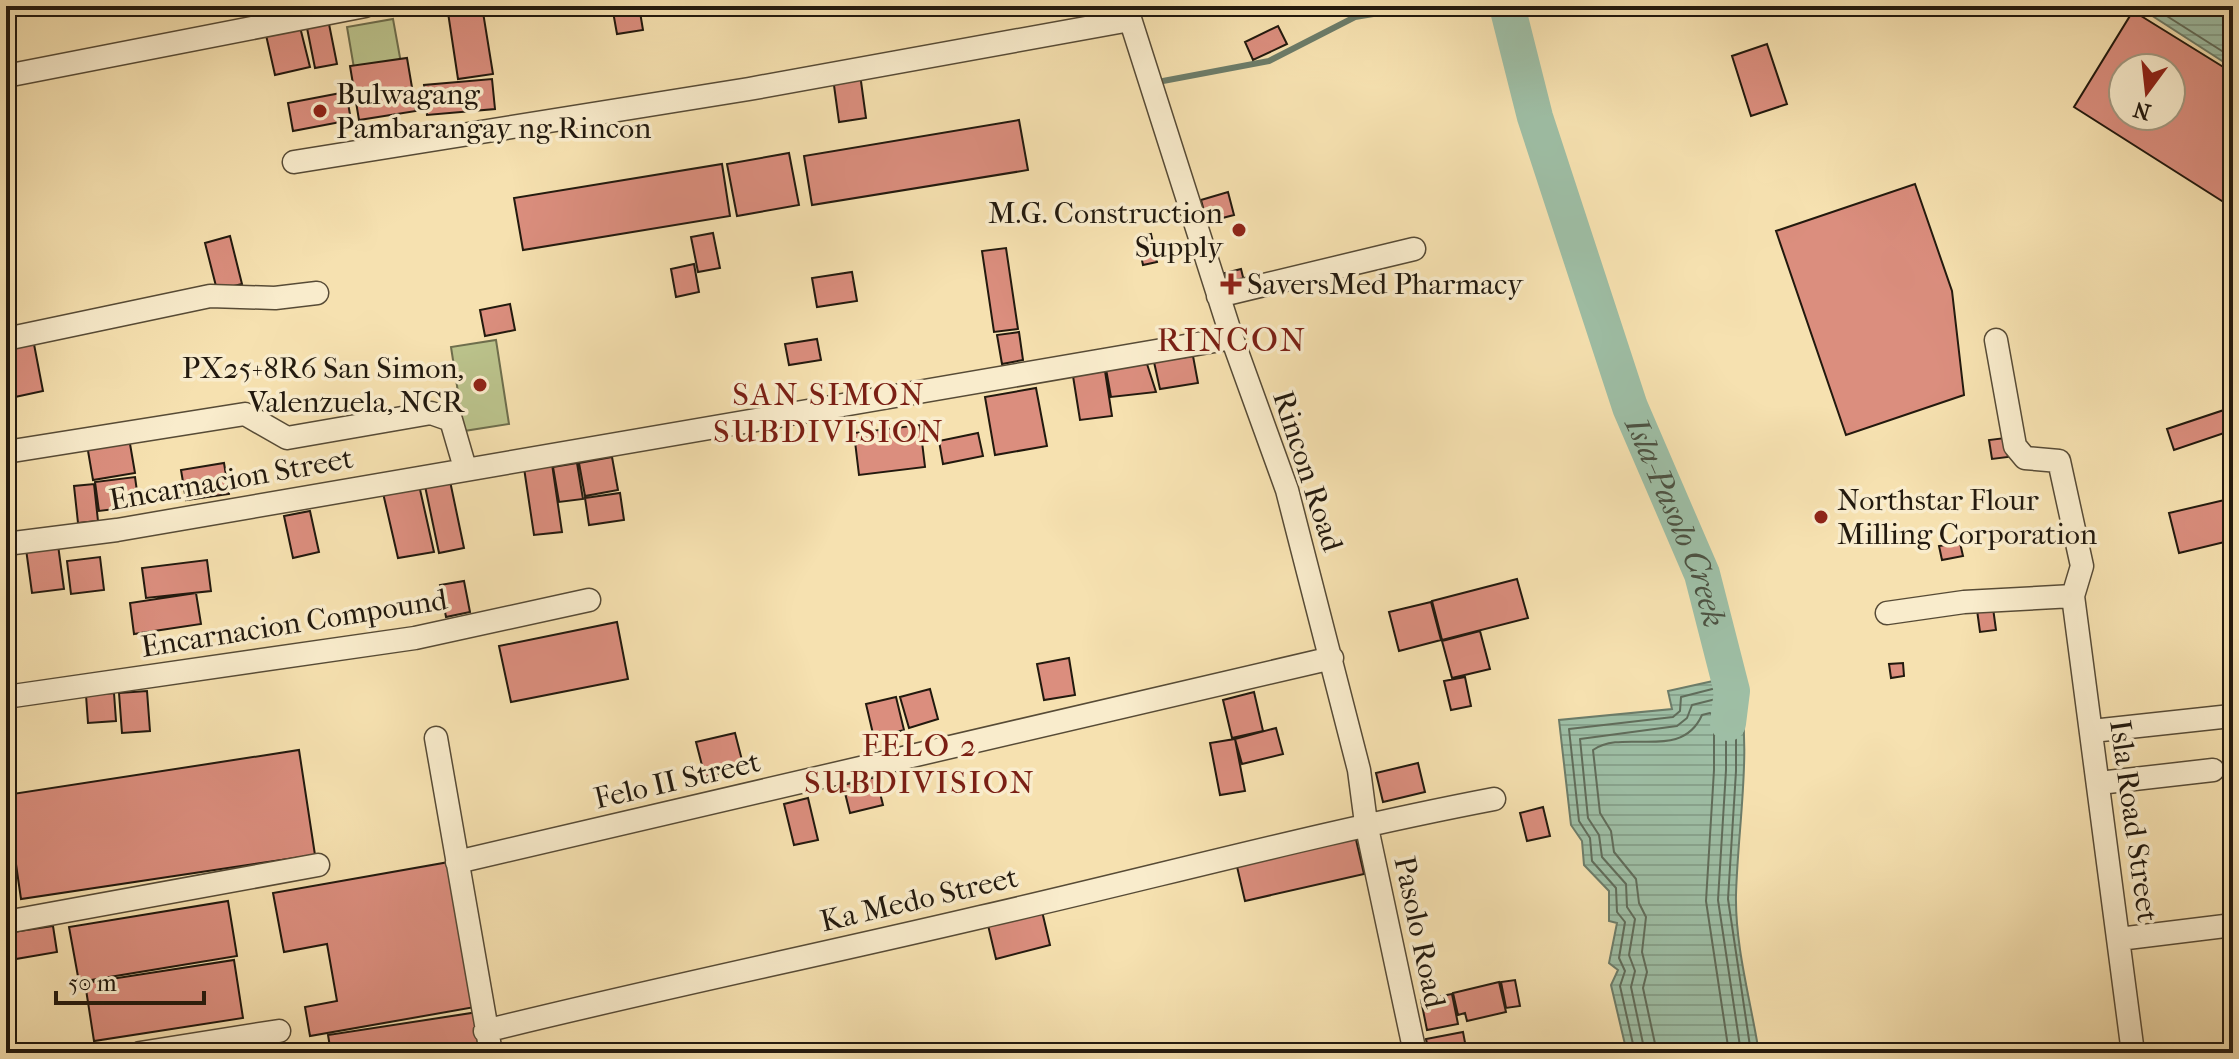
<svg xmlns="http://www.w3.org/2000/svg" width="2239" height="1059" viewBox="0 0 2239 1059" font-family="'IM FELL French Canon',serif">
<defs>
<pattern id="water-rules" width="6" height="5" patternUnits="userSpaceOnUse" patternTransform="scale(2)"><rect width="6" height="5" fill="#9ebea5"/><path d="M0 2.5h6" fill="none" stroke="#88a38d"/></pattern>
</defs>
<rect width="100%" height="100%" fill="#f6e1b0"/>
<filter id="stains"><feTurbulence type="fractalNoise" baseFrequency=".0025" numOctaves="4"/><feColorMatrix values="0 0 0 0 .2 0 0 0 0 .09 0 0 0 0 .02 0 0 0 .5 -.17"/></filter>
<radialGradient id="worn" r=".72"><stop offset=".6" stop-color="#630" stop-opacity="0"/><stop offset="1" stop-color="#630" stop-opacity=".3"/></radialGradient>
<path fill="#bbc38c" stroke="#6e6e4d" stroke-width="2" d="M 393,19 L 409,107 L 362,115 L 347,27 Z
M 496,340 L 509,424 L 464,431 L 451,347 Z"/>
<path fill="url(#water-rules)" stroke="#6c7c69" stroke-width="2" d="M 2137,6 L 2224,6 L 2233,11 L 2233,68 Z
M 1727,674 L 1737,675 C 1753,748 1738,822 1736,895 C 1735,947 1751,1002 1759,1053 L 1627,1053 L 1611,985 L 1618,970 L 1609,963 L 1617,923 L 1609,921 L 1609,891 L 1584,865 L 1582,841 L 1571,825 L 1559,720 L 1672,709 L 1668,691 L 1722,679 Z"/>
<g fill="none" stroke-linecap="round" stroke-linejoin="round">
<path stroke="#606c5a" stroke-width="2" d="M 2151,6 L 2233,58
M 1635,1053 L 1620,986 L 1625,971 L 1619,958 L 1625,922 L 1617,912 L 1616,888 L 1592,861 L 1590,838 L 1579,821 L 1569,729 L 1673,717 L 1680,711 L 1681,697 L 1728,685 L 1736,706 L 1736,771 L 1728,899 L 1751,1053
M 1645,1053 L 1631,987 L 1635,971 L 1629,955 L 1635,919 L 1627,907 L 1626,884 L 1602,857 L 1599,835 L 1588,818 L 1580,739 L 1677,726 L 1687,718 L 1692,705 L 1720,698 L 1726,707 L 1726,770 L 1718,900 L 1741,1053
M 1657,1053 L 1643,988 L 1647,972 L 1642,952 L 1646,917 L 1639,903 L 1636,879 L 1614,852 L 1611,831 L 1600,813 L 1593,750 C 1625,728 1681,762 1702,715 L 1710,713 L 1714,716 L 1714,770 L 1706,901 L 1729,1053"/>
<path stroke="#6c7c69" stroke-width="6" d="M 1163,81 L 1269,61 L 1355,17 L 1422,6"/>
<path stroke="#9ebea5" stroke-width="36" id="s1" d="M 1507,6 L 1535,117 L 1630,407 L 1702,574 L 1732,691 L 1728,723"/>
</g>
<path fill="#db8e7e" stroke="#22190e" stroke-width="2" fill-rule="evenodd" d="M 447,6 L 482,6 L 493,74 L 458,79 Z
M 612,6 L 639,6 L 643,30 L 617,34 Z
M 2133,11 L 2233,73 L 2233,208 L 2074,107 ZM 2123,68 L 2171,68 L 2171,116 L 2123,116 Z
M 328,19 L 337,64 L 315,68 L 306,23 Z
M 1278,26 L 1287,44 L 1253,60 L 1245,42 Z
M 300,27 L 310,67 L 275,75 L 266,35 Z
M 1767,44 L 1787,104 L 1751,116 L 1732,56 Z
M 407,58 L 416,111 L 359,120 L 350,66 Z
M 860,74 L 866,118 L 839,122 L 833,78 Z
M 492,79 L 495,109 L 427,115 L 424,85 Z
M 346,92 L 351,120 L 293,131 L 288,103 Z
M 1019,120 L 1028,170 L 812,205 L 804,156 Z
M 789,153 L 799,205 L 737,216 L 727,164 Z
M 722,164 L 730,216 L 523,250 L 514,198 Z
M 1915,184 L 1952,291 L 1964,395 L 1846,435 L 1776,231 Z
M 1228,192 L 1234,215 L 1207,222 L 1201,200 Z
M 713,233 L 720,268 L 698,272 L 691,237 Z
M 1151,234 L 1157,262 L 1143,265 L 1137,237 Z
M 230,236 L 242,284 L 217,290 L 205,243 Z
M 1006,248 L 1018,329 L 994,332 L 982,251 Z
M 694,264 L 699,292 L 676,297 L 671,269 Z
M 1241,269 L 1245,285 L 1228,289 L 1225,273 Z
M 852,272 L 857,301 L 817,307 L 812,278 Z
M 510,304 L 515,330 L 485,336 L 480,310 Z
M 1019,332 L 1023,360 L 1002,364 L 997,335 Z
M 33,339 L 43,391 L 15,397 L 6,344 Z
M 817,339 L 821,360 L 789,365 L 785,344 Z
M 1193,356 L 1198,383 L 1160,389 L 1154,362 Z
M 1147,364 L 1156,392 L 1111,397 L 1106,369 Z
M 1105,371 L 1112,416 L 1080,420 L 1073,376 Z
M 1036,388 L 1047,446 L 995,455 L 985,397 Z
M 2233,407 L 2233,430 L 2174,450 L 2167,429 Z
M 920,425 L 925,467 L 859,475 L 854,433 Z
M 978,433 L 983,456 L 943,464 L 939,441 Z
M 129,438 L 135,473 L 93,480 L 87,445 Z
M 2005,438 L 2008,457 L 1992,459 L 1989,440 Z
M 612,457 L 618,490 L 585,496 L 579,463 Z
M 224,463 L 229,494 L 186,500 L 181,470 Z
M 577,463 L 583,499 L 559,502 L 553,467 Z
M 552,464 L 562,532 L 534,535 L 524,468 Z
M 135,477 L 139,506 L 99,511 L 95,482 Z
M 450,481 L 464,548 L 439,553 L 425,486 Z
M 94,484 L 98,521 L 78,523 L 74,486 Z
M 419,485 L 434,552 L 398,558 L 383,493 Z
M 620,493 L 624,520 L 589,525 L 585,498 Z
M 2233,498 L 2233,540 L 2179,553 L 2169,513 Z
M 310,511 L 319,552 L 293,558 L 284,516 Z
M 1960,543 L 1963,556 L 1942,560 L 1939,546 Z
M 58,545 L 64,589 L 32,593 L 26,549 Z
M 100,557 L 104,590 L 71,594 L 67,561 Z
M 207,560 L 211,591 L 146,598 L 142,568 Z
M 1517,579 L 1528,618 L 1442,640 L 1432,601 Z
M 464,581 L 470,612 L 446,617 L 440,585 Z
M 196,593 L 201,624 L 134,634 L 130,603 Z
M 1431,602 L 1441,640 L 1399,651 L 1389,612 Z
M 1993,608 L 1996,630 L 1980,632 L 1977,610 Z
M 617,622 L 628,679 L 511,702 L 499,646 Z
M 1480,631 L 1490,669 L 1452,678 L 1442,641 Z
M 1069,658 L 1075,695 L 1044,700 L 1037,664 Z
M 1903,663 L 1904,676 L 1891,678 L 1889,664 Z
M 1465,677 L 1471,706 L 1451,710 L 1444,681 Z
M 930,689 L 938,719 L 909,728 L 900,697 Z
M 147,691 L 150,731 L 122,733 L 119,693 Z
M 1254,692 L 1263,731 L 1232,738 L 1223,700 Z
M 114,693 L 116,721 L 88,723 L 86,695 Z
M 896,697 L 904,730 L 874,738 L 866,704 Z
M 1276,728 L 1283,754 L 1242,764 L 1235,739 Z
M 735,733 L 744,768 L 705,777 L 696,742 Z
M 1235,739 L 1245,791 L 1220,795 L 1210,743 Z
M 299,750 L 315,855 L 21,899 L 6,795 Z
M 1418,763 L 1425,792 L 1383,802 L 1376,773 Z
M 876,777 L 883,805 L 850,813 L 843,785 Z
M 808,798 L 818,840 L 794,845 L 784,804 Z
M 1543,807 L 1550,836 L 1527,841 L 1520,813 Z
M 1354,831 L 1364,874 L 1245,901 L 1235,858 Z
M 449,862 L 475,1007 L 310,1036 L 305,1007 L 337,1001 L 327,944 L 284,952 L 273,893 Z
M 228,901 L 237,956 L 79,982 L 69,927 Z
M 1041,907 L 1050,945 L 996,959 L 987,921 Z
M 53,926 L 57,952 L 10,960 L 6,933 Z
M 234,960 L 243,1018 L 94,1041 L 85,983 Z
M 1515,980 L 1520,1006 L 1506,1008 L 1501,982 Z
M 1499,982 L 1506,1012 L 1467,1021 L 1465,1013 L 1458,1015 L 1453,993 Z
M 1452,994 L 1458,1024 L 1427,1030 L 1421,1000 Z
M 478,1012 L 484,1053 L 331,1053 L 328,1035 Z
M 1463,1032 L 1467,1053 L 1429,1053 L 1426,1039 Z
M 264,1044 L 265,1053 L 210,1053 Z"/>
<g fill="none" stroke-linecap="round" stroke-linejoin="round">
<defs>
<path id="minor" d="M 1126,6 L 1232,338 L 1287,490 L 1359,770 L 1366,823 L 1415,1053
M 6,76 L 365,6
M 294,162 L 749,89 L 1130,20
M 1218,296 L 1414,249
M 6,339 L 210,296 L 275,298 L 317,293
M 1996,340 L 2015,446 L 2025,458 L 2059,461 L 2082,566 L 2073,596 L 2133,1053
M 6,452 L 245,414 L 287,438 L 431,413 L 451,420 L 465,468
M 6,544 L 117,530 L 1232,338
M 1887,613 L 1964,602 L 2073,596
M 6,697 L 415,638 L 589,600
M 2092,731 L 2231,716
M 436,738 L 491,1053
M 2099,783 L 2213,770
M 457,862 L 1332,658
M 6,922 L 318,865
M 2119,939 L 2233,925
M 485,1031 C 650,990 815,956 981,917 C 1152,878 1321,832 1494,799
M 140,1053 L 279,1031"/>
</defs>
<use href="#minor" stroke="#574b36" stroke-width="25"/>
<use href="#minor" stroke="#f9eccc" stroke-width="22"/>
</g>
<g fill="#8f2418" stroke="#f9eccc" stroke-width="3">
<circle cx="320" cy="111" r="8"/>
<circle cx="1239" cy="230" r="8"/>
<path d="M1227 272h8v8h8v8h-8v8h-8v-8h-8v-8h8z"/>
<circle cx="480" cy="385" r="8"/>
<circle cx="1821" cy="517" r="8"/>
</g>
<g text-anchor="middle" stroke-width="7" stroke-linejoin="round" paint-order="stroke">
<g font-size="30" fill="#22190e" stroke="#f9eccc" text-anchor="start">
<text x="336" y="104">Bulwagang<tspan x="336" dy="34">Pambarangay ng Rincon</tspan></text>
<text x="1223" y="223" text-anchor="end">M.G. Construction<tspan x="1223" dy="34">Supply</tspan></text>
<text x="1247" y="294">SaversMed Pharmacy</text>
<text x="464" y="378" text-anchor="end">PX25+8R6 San Simon,<tspan x="464" dy="34">Valenzuela, NCR</tspan></text>
<text x="1837" y="510">Northstar Flour<tspan x="1837" dy="34">Milling Corporation</tspan></text>
</g>
<g font-size="30" fill="#22190e" stroke="#f9eccc">
<text transform="translate(1308 471) rotate(72)" y="10">Rincon Road</text>
<text transform="translate(231 479) rotate(-10)" y="10">Encarnacion Street</text>
<text transform="translate(294 623) rotate(-9)" y="10">Encarnacion Compound</text>
<text transform="translate(677 780) rotate(-13)" y="10">Felo II Street</text>
<text transform="translate(2134 821) rotate(82)" y="10">Isla Road Street</text>
<text transform="translate(919 899) rotate(-13)" y="10">Ka Medo Street</text>
<text transform="translate(1420 932) rotate(78)" y="10">Pasolo Road</text>
</g>
<g font-size="32" letter-spacing="2" fill="#7a1f14" stroke="#f9eccc">
<text x="829" y="405">SAN SIMON<tspan x="829" dy="37">SUBDIVISION</tspan></text>
<text x="920" y="756">FELO 2<tspan x="920" dy="37">SUBDIVISION</tspan></text>
</g>
<g font-size="32" font-style="italic" fill="#4d5343" stroke="#f9eccc">
<text dy="11" stroke="none"><textPath href="#s1" startOffset="544">Isla-Pasolo Creek</textPath></text>
</g>
<g font-size="34" letter-spacing="2" fill="#7a1f14" stroke="#f9eccc">
<text x="1232" y="351">RINCON</text>
</g>
</g>
<rect width="2239" height="1059" fill="none" stroke="#f6e1b0" stroke-width="32"/>
<rect x="8" y="8" width="2223" height="1043" fill="none" stroke="#22190e" stroke-width="4"/>
<rect x="16" y="16" width="2207" height="1027" fill="none" stroke="#22190e" stroke-width="2"/>
<g transform="translate(2147 92) rotate(195)"><circle r="38" fill="#f9eccc" stroke="#a39880" stroke-width="2"/>
<path d="M0-6L14 30L0 20L-14 30Z" fill="#8f2418"/>
<text y="-12" font-size="22" font-weight="bold" text-anchor="middle" fill="#22190e">N</text>
</g>
<path d="M56 991v12h148v-12" fill="none" stroke="#22190e" stroke-width="4"/>
<text x="68" y="991" font-size="24" fill="#22190e" stroke="#f9eccc" stroke-width="6" paint-order="stroke">50 m</text>
<rect width="100%" height="100%" filter="url(#stains)"/>
<rect width="100%" height="100%" fill="url(#worn)"/>
</svg>
